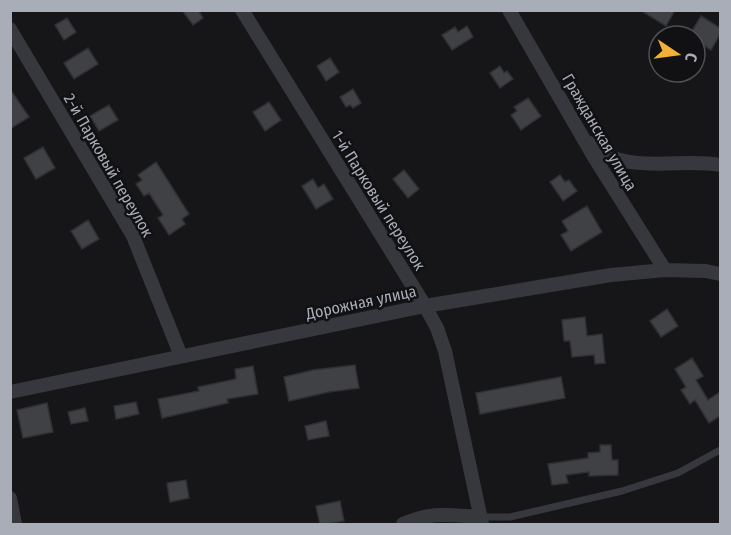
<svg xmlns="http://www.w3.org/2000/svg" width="731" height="535" viewBox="0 0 731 535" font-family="'Fira Sans Condensed',sans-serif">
<rect width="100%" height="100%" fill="#161618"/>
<path fill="#404145" stroke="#303034" stroke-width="1.5" d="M 182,10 L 198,10 L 203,18 L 193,25 Z
M 640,10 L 675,10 L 666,26 Z
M 701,16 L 720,28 L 720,34 L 711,50 L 695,40 L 695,36 L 689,36 Z
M 67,18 L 76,32 L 64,40 L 55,25 Z
M 467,26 L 473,37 L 452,50 L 442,35 L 455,27 L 458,32 Z
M 88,48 L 98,64 L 74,79 L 64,63 Z
M 330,58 L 339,72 L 326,81 L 317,66 Z
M 500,66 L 504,73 L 507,71 L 513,79 L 500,88 L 490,73 Z
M 10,89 L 29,117 L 10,129 Z
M 353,89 L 361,103 L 353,108 L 350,105 L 346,107 L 340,97 Z
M 528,98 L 541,116 L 521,130 L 511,115 L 517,111 L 514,107 Z
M 269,102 L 281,120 L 265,131 L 253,112 Z
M 109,105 L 118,120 L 99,131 L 90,116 Z
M 43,147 L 55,168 L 36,179 L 24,158 Z
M 156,162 L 189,214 L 182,219 L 185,224 L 169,235 L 158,218 L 163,215 L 149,193 L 144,196 L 136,184 L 142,180 L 138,175 Z
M 404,170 L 419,189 L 408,198 L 393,179 Z
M 560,175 L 565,182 L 569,180 L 577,191 L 563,201 L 550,182 Z
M 313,179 L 318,188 L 324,184 L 333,199 L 316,209 L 302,186 Z
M 587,206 L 602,232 L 571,251 L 561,235 L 568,231 L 562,221 Z
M 88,220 L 99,239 L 82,249 L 71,231 Z
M 667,309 L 678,326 L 661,337 L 650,321 Z
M 585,317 L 587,336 L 602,334 L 605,363 L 595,364 L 594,355 L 572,357 L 570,341 L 564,341 L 562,320 Z
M 692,358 L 703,376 L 696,380 L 708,400 L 720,392 L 720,416 L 709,423 L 695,400 L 690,404 L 681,390 L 686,387 L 675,369 Z
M 355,365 L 359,388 L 329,392 L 289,401 L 284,377 L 313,370 Z
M 253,366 L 258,394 L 227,399 L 228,403 L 162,418 L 158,399 L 199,391 L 198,387 L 236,379 L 235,369 Z
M 561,377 L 565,398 L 480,414 L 476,393 Z
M 136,402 L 139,414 L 116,419 L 114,406 Z
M 47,403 L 53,432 L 23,438 L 17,410 Z
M 85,408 L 88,421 L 71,424 L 68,412 Z
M 326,421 L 329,436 L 308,440 L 305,426 Z
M 600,445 L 611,445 L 612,460 L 618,460 L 618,475 L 589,476 L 589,472 L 566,475 L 568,483 L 552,485 L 548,464 L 588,458 L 588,453 L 600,452 Z
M 186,480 L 189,498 L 170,502 L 167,483 Z
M 340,501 L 344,521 L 320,525 L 316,506 Z"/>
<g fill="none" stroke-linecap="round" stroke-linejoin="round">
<path stroke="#37383d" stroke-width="7" d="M 480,517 L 510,517 L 622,491 L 678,473 L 720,450"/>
<path stroke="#37383d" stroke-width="14" d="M 242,10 L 425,306 L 437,328 L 445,351 L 482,524
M 509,10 L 594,157 L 665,270
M 10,29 L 133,236 L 181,356
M 590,143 C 624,177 679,157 720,165
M 10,392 L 425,306 L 611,275 L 665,270 L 706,271 L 720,274
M 10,498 L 15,524
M 403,524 C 433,511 448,515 480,517"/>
</g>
<g text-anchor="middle" stroke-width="5" stroke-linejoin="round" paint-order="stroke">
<g font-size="16" fill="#a8adb8" stroke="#111113">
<text transform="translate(600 132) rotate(60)" y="6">Гражданская улица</text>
<text transform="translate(109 165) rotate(60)" y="6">2-й Парковый переулок</text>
<text transform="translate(379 200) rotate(58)" y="6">1-й Парковый переулок</text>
<text transform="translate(361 302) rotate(-12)" y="6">Дорожная улица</text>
</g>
</g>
<rect width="731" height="535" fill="none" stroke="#a8adb8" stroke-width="24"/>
<g transform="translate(677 54) rotate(103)"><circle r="28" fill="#111113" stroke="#4d4f55" stroke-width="1.5"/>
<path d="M0-4.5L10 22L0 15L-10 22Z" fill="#f2b134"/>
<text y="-9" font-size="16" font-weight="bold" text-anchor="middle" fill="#a8adb8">С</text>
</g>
</svg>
